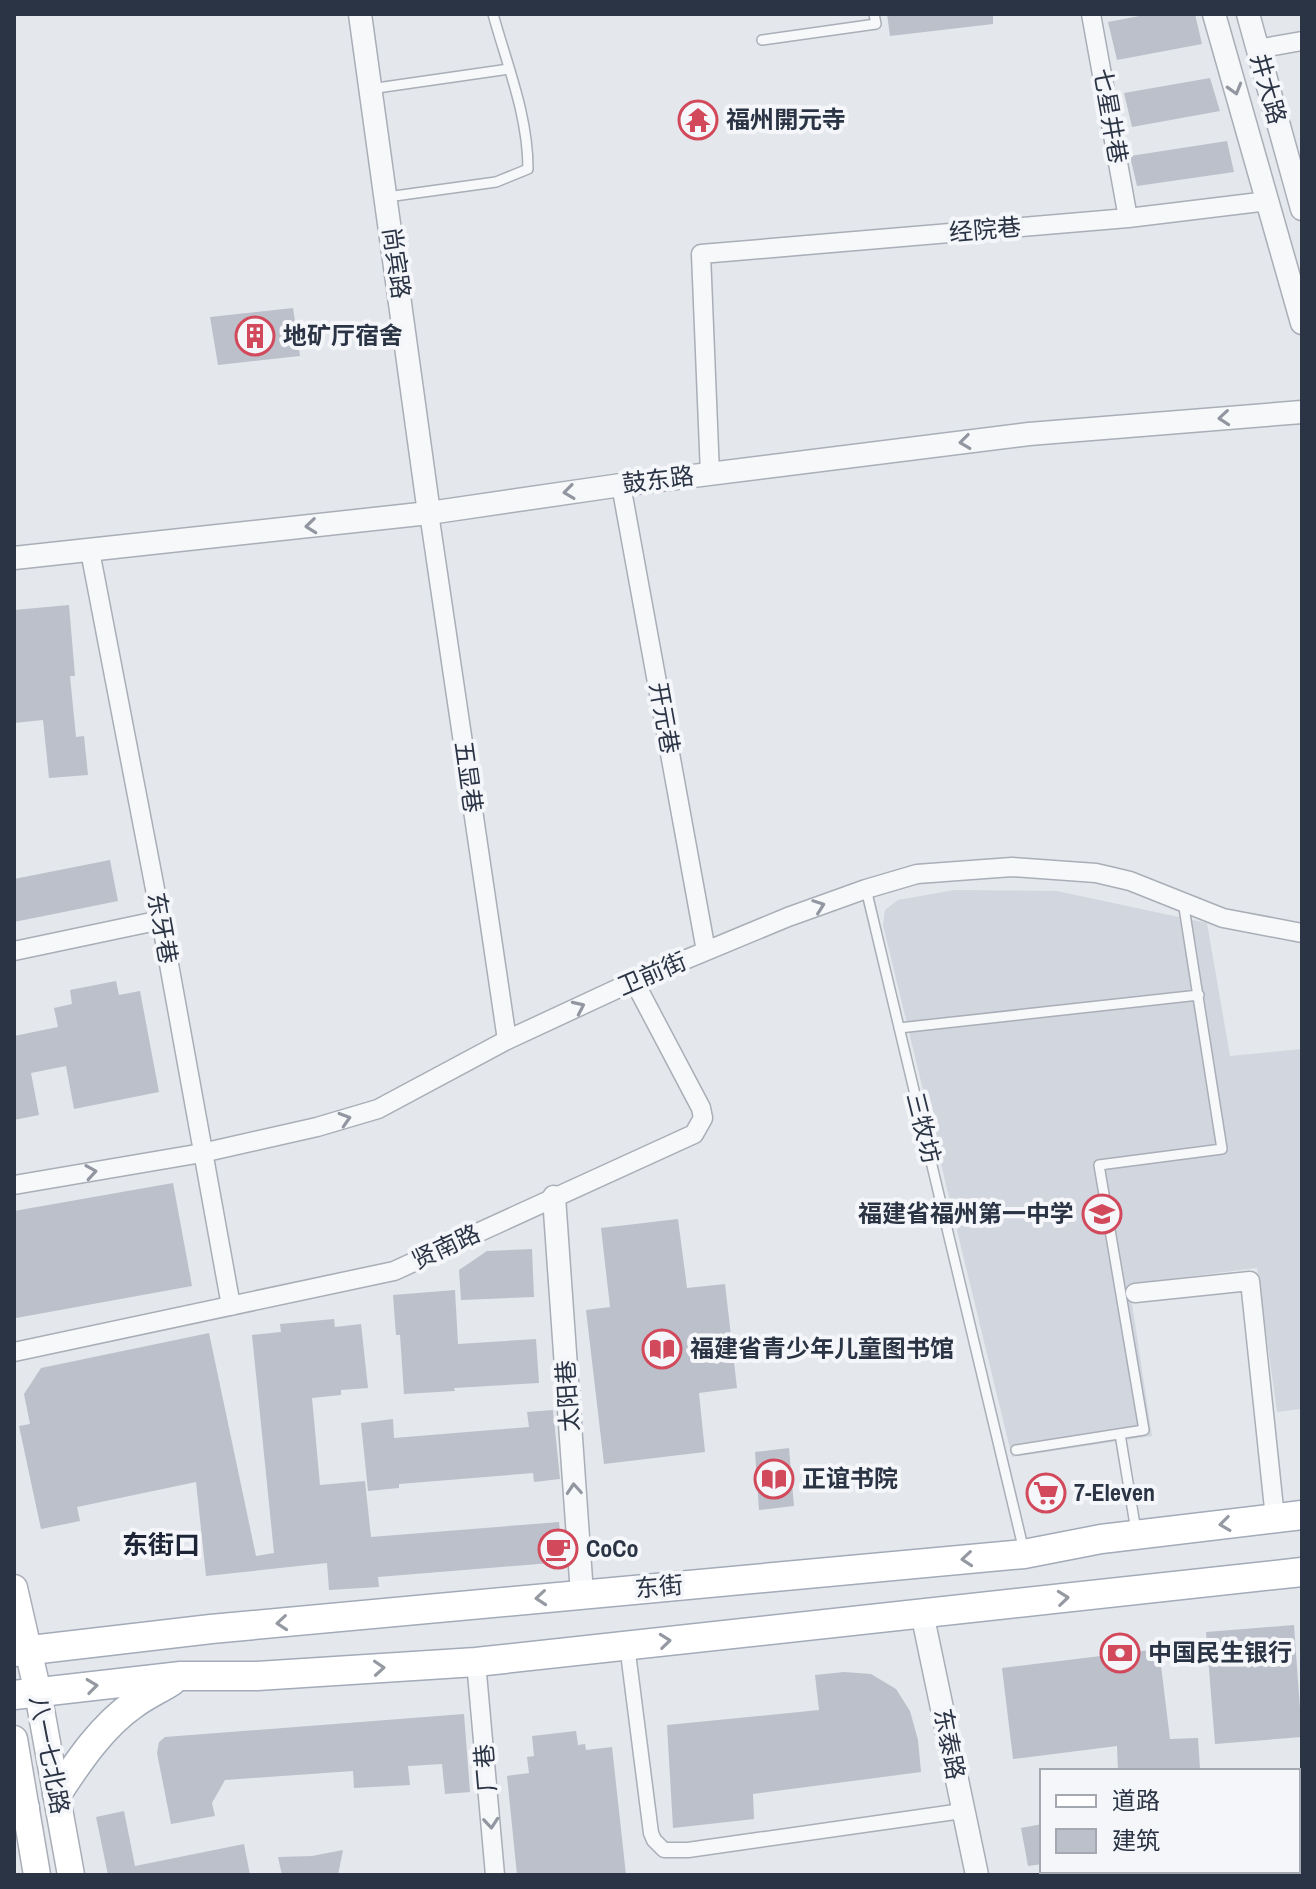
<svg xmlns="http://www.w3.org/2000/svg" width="1316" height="1889" viewBox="0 0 1316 1889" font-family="'Archivo Narrow','Noto Sans SC',sans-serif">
<rect width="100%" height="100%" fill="#e4e7ec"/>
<path fill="#d2d6de" d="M 954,890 L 1057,891 L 1207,923 L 1230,1056 L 1302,1049 L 1302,1428 L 1300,1409 L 1277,1412 L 1257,1268 L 1129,1284 L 1152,1436 L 1012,1457 L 883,925 L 885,910 L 898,900 Z"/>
<path fill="#bbc0ca" d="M 887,14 L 993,14 L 993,24 L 890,36 Z
M 1150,14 L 1195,14 L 1202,44 L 1117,60 L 1108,22 Z
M 1210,78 L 1220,111 L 1132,127 L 1124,93 Z
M 1227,141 L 1234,172 L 1137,186 L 1130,156 Z
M 293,308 L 300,356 L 218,365 L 210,317 Z
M 69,605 L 75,676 L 70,676 L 76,737 L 84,736 L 88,775 L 49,778 L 43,720 L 14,723 L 14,610 Z
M 110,860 L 118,901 L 14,922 L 14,879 Z
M 116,981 L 119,995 L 140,991 L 159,1092 L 74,1109 L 66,1066 L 31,1073 L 39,1115 L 14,1120 L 14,1036 L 58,1027 L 54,1008 L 72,1004 L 70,990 Z
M 173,1183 L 192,1286 L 16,1318 L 14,1211 Z
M 678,1219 L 687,1288 L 725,1284 L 737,1388 L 699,1393 L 705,1452 L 604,1464 L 586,1310 L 610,1307 L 601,1228 Z
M 532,1249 L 534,1297 L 461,1300 L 459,1270 L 487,1251 Z
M 455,1290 L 458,1344 L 536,1339 L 539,1383 L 454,1388 L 455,1391 L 404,1394 L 400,1335 L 396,1335 L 393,1295 Z
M 334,1319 L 335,1327 L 361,1324 L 368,1388 L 341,1390 L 341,1395 L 312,1398 L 320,1485 L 365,1481 L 371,1537 L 559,1522 L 563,1562 L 378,1577 L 379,1587 L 329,1590 L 327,1563 L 206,1576 L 196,1482 L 77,1507 L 80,1521 L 41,1529 L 19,1426 L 30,1424 L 24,1394 L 41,1368 L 209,1333 L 256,1556 L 274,1553 L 252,1335 L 281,1332 L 280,1324 Z
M 553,1410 L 560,1479 L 534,1482 L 533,1473 L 399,1484 L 399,1488 L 368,1491 L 361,1423 L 393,1419 L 394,1438 L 529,1427 L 527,1412 Z
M 789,1448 L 794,1506 L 759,1510 L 755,1452 Z
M 1294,1625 L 1302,1737 L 1215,1744 L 1206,1632 Z
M 1159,1649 L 1170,1739 L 1198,1738 L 1200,1769 L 1118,1771 L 1117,1746 L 1013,1759 L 1002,1668 Z
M 844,1672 L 871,1674 L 896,1689 L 910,1711 L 918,1740 L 921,1772 L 753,1794 L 754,1819 L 673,1828 L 667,1725 L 819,1710 L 815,1675 Z
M 464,1714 L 470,1792 L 445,1794 L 442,1764 L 408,1766 L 410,1785 L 354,1788 L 353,1771 L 225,1780 L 212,1803 L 215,1816 L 171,1824 L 157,1753 L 159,1742 L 165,1737 Z
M 576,1731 L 578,1745 L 585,1744 L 586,1750 L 612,1747 L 626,1875 L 517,1875 L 507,1776 L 529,1773 L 527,1757 L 534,1756 L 532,1736 Z
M 124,1811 L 135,1866 L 244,1844 L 250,1875 L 108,1875 L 96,1817 Z
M 1042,1824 L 1042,1864 L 1028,1866 L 1021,1828 Z
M 343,1850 L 338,1875 L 282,1875 L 278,1857 L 312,1856 Z"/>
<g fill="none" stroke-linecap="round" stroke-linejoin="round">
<defs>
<path id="service" d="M 762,40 L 876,24 L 874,14
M 370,89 L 509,69
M 387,197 L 496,182 L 528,169 C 528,115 507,65 493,14
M 866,889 L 1024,1551
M 899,1028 L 1199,995
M 1120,1434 L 1136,1531
M 1016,1450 L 1144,1430 L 1099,1165 L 1222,1149 L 1183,901"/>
<path id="pedestrian" d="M 627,1645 L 651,1833 L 654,1840 L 664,1850 L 688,1850 L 962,1811"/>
<path id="minor" d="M 1091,14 L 1128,218
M 1257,49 L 1302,41
M 710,474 L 701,254 L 1128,218 L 1268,201
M 621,485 L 706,951
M 429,513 L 507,1040
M 90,551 L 161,920 L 231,1306
M 14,951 L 161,920
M 14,1185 L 202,1153 L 317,1127 L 378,1109 L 507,1040 L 634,981 L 788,917 L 866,889 L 917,874 L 1012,867 L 1096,873 L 1130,881 L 1223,918 L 1302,933
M 1135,1293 L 1250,1281 L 1275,1518
M 14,1352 L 394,1271 L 694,1134 L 703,1118 L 701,1108 L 634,981
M 476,1662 L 495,1875"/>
<path id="tertiary" d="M 360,14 L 429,513
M 1214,14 L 1302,323
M 1248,14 L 1302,209
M 14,558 L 429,513 L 621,485 L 1029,434 L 1302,412
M 554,1197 L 582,1594
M 922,1613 L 977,1875"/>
<path id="secondary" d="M 14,1588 L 38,1693 L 71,1875
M 14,1739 L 37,1875"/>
<path id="primary" d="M 14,1652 L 211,1629 L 1024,1554 L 1101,1539 L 1302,1515
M 14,1695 L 181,1676 L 257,1676 L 476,1662 L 1302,1572
M 14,1788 L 25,1808
M 57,1794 C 78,1762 102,1726 134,1704 C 146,1695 160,1689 172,1681"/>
</defs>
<use href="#service" stroke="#a9aeb7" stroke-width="12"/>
<use href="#pedestrian" stroke="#a9aeb7" stroke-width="17"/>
<use href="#minor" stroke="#a9aeb7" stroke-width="21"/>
<use href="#tertiary" stroke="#a9aeb7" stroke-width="25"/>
<use href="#secondary" stroke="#a9aeb7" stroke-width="29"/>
<use href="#primary" stroke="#a3abb8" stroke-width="31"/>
<use href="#service" stroke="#f7f8fa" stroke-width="9"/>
<use href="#pedestrian" stroke="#f7f8fa" stroke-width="14"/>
<use href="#minor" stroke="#f7f8fa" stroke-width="18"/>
<use href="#tertiary" stroke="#f7f8fa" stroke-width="22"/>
<use href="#secondary" stroke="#fff" stroke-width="26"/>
<use href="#primary" stroke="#fff" stroke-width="28"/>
</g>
<defs><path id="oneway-chevron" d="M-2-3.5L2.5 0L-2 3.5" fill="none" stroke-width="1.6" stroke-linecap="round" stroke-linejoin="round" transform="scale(2)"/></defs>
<g stroke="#9196a0">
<use href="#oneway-chevron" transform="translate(1235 89) rotate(74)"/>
<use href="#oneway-chevron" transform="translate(1224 418) rotate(175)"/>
<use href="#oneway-chevron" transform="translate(965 442) rotate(173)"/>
<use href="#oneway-chevron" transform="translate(569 492) rotate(172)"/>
<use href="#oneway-chevron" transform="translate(311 526) rotate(174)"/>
<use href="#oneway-chevron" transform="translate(819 906) rotate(-20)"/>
<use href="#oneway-chevron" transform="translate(579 1007) rotate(-25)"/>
<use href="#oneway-chevron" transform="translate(345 1119) rotate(-17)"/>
<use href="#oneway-chevron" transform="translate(91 1172) rotate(-9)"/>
<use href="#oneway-chevron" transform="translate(574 1489) rotate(-94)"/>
<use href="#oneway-chevron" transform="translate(491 1823) rotate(85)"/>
</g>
<g stroke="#959aa2">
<use href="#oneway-chevron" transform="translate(1225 1524) rotate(173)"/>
<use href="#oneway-chevron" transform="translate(967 1559) rotate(175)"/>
<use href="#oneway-chevron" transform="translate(541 1598) rotate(175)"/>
<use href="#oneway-chevron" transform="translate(1063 1598) rotate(-6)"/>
<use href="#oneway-chevron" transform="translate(282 1623) rotate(175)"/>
<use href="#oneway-chevron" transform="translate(665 1641) rotate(-6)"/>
<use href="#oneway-chevron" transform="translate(379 1668) rotate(-4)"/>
<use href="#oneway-chevron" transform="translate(92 1686) rotate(-7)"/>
</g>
<defs>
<symbol id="temple-ring" viewBox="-11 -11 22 22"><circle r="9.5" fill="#f4f6f9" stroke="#d1495b" stroke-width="1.5"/><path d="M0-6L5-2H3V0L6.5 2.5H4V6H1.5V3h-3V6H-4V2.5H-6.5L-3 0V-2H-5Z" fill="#d1495b"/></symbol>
<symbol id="building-ring" viewBox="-11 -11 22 22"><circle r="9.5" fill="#f4f6f9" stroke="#d1495b" stroke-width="1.5"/><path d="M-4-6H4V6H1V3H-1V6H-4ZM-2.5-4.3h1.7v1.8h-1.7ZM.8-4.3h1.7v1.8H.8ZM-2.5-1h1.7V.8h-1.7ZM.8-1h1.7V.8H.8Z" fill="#d1495b"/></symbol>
<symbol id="school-ring" viewBox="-11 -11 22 22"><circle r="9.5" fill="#f4f6f9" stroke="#d1495b" stroke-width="1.5"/><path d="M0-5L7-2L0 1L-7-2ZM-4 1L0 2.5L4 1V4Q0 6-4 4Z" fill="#d1495b"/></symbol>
<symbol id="library-ring" viewBox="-11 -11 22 22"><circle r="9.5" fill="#f4f6f9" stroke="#d1495b" stroke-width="1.5"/><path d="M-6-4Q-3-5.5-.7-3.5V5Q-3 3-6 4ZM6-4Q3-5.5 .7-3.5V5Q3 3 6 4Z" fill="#d1495b"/></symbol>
<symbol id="supermarket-ring" viewBox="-11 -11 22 22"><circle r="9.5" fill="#f4f6f9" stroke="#d1495b" stroke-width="1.5"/><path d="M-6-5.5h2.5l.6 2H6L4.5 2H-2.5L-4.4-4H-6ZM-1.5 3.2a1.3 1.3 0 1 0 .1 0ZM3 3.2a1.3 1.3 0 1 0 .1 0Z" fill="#d1495b"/></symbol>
<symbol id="cafe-ring" viewBox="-11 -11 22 22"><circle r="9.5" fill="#f4f6f9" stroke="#d1495b" stroke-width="1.5"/><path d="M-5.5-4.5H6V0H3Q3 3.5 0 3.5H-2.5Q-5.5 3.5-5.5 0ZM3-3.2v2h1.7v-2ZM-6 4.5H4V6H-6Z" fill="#d1495b"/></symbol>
<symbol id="bank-ring" viewBox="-11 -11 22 22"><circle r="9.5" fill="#f4f6f9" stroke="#d1495b" stroke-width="1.5"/><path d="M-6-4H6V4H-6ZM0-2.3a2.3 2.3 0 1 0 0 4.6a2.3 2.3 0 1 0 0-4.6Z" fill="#d1495b"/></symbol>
</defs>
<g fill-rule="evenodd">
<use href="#temple-ring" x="676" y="98" width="44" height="44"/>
<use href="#building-ring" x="233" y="314" width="44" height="44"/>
<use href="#school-ring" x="1080" y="1192" width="44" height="44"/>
<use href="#library-ring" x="640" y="1327" width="44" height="44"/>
<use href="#library-ring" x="752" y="1457" width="44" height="44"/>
<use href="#supermarket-ring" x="1024" y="1471" width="44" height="44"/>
<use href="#cafe-ring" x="536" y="1527" width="44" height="44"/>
<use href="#bank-ring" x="1098" y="1631" width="44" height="44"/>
</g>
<g text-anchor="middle" stroke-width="8" stroke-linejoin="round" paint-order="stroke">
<g font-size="24" fill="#2b3445" stroke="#f4f6f9">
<text transform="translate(1268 89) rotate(74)" y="8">井大路</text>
<text transform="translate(1110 116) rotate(80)" y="8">七星井巷</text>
<text transform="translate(985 230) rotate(-5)" y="8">经院巷</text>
<text transform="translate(396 263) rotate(82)" y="8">尚宾路</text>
<text transform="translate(658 480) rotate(-7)" y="8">鼓东路</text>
<text transform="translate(664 718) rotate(80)" y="8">开元巷</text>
<text transform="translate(468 777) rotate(82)" y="8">五显巷</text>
<text transform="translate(162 928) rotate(80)" y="8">东牙巷</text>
<text transform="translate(652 974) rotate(-23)" y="8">卫前街</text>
<text transform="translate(923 1128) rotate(76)" y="8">三牧坊</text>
<text transform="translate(446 1247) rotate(-25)" y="8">贤南路</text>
<text transform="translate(568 1396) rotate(-94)" y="8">太阳巷</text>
<text transform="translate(659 1587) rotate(-5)" y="8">东街</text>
<text transform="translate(949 1744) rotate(79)" y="8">东泰路</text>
<text transform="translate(49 1755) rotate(79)" y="8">八一七北路</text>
<text transform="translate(486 1768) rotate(-95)" y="8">厂巷</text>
</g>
<g font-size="24" font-weight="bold" fill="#2b3445" stroke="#f4f6f9" text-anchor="start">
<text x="726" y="128">福州開元寺</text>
<text x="283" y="344">地矿厅宿舍</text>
<text x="1074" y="1222" text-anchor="end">福建省福州第一中学</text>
<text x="690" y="1357">福建省青少年儿童图书馆</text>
<text x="802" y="1487">正谊书院</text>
<text x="1074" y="1501">7-Eleven</text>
<text x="586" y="1557">CoCo</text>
<text x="1148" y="1661">中国民生银行</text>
</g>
<g font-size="26" font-weight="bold" fill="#1d2536" stroke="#f4f6f9">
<text x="161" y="1554">东街口</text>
</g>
</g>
<rect width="1316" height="1889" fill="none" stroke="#2b3445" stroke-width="32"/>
<rect x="1040" y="1769" width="260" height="104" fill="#f4f6f9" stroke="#a4a8b1" stroke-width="2"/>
<rect x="1056" y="1795" width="40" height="12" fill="#ffffff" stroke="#a4a8b1" stroke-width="2"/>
<text x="1112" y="1809" font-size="24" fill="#2b3445">道路</text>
<rect x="1056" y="1829" width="40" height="24" fill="#bbc0ca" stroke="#a4a8b1" stroke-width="2"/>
<text x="1112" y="1849" font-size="24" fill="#2b3445">建筑</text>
</svg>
